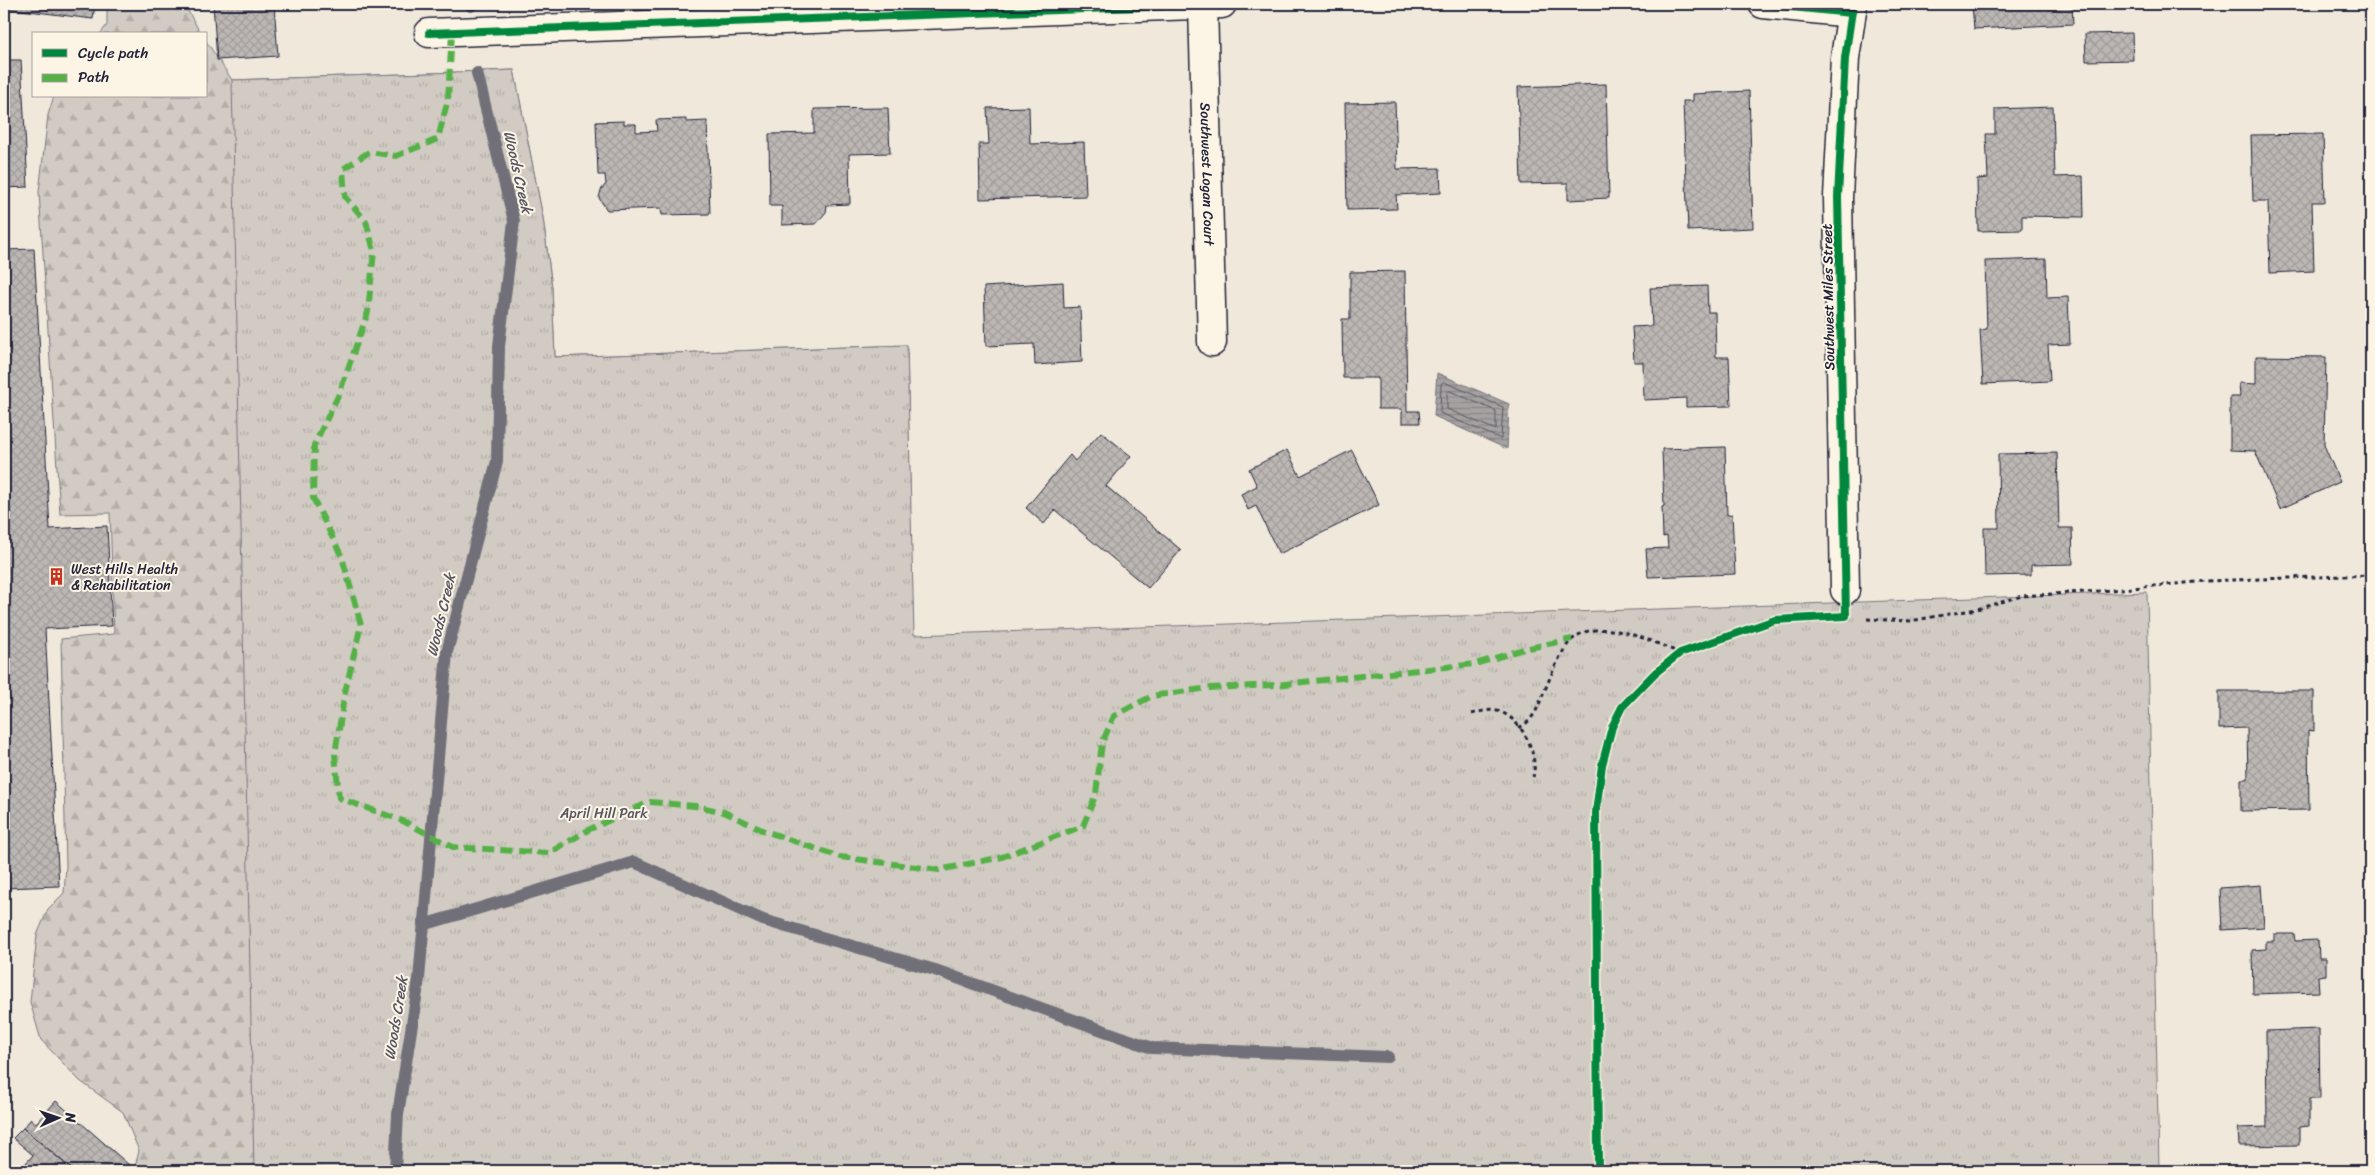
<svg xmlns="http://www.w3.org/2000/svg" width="2375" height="1175" viewBox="0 0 2375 1175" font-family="Sriracha,sans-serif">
<defs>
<pattern id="forest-firs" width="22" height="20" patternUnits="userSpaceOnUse" patternTransform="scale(1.25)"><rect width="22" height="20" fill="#d1cbc3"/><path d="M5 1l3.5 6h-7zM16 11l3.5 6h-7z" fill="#b3aea8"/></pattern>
<pattern id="park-tufts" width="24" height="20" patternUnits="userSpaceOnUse" patternTransform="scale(1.25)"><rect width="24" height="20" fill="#d1cbc3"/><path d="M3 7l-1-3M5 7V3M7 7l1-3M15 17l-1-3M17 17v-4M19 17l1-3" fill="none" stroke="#b3aea8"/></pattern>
<pattern id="water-rules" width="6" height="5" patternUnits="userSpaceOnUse" patternTransform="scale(1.25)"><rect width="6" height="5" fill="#a6a2a2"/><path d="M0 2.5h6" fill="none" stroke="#878485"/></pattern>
<pattern id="building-cross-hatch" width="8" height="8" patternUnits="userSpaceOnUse" patternTransform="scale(1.25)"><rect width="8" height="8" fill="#bcb7b3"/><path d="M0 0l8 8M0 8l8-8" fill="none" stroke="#a19d9b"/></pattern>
</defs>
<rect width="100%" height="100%" fill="#efe8db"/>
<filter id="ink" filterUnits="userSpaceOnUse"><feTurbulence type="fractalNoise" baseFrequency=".02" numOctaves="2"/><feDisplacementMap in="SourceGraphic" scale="10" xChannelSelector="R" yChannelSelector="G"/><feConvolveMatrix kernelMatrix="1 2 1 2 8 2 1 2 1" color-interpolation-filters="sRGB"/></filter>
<g filter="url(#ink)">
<path fill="url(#forest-firs)" stroke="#7a767f" d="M 107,4 L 184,4 L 201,34 L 100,34 L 107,25 Z
M 206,41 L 232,80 L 514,70 L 543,218 L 552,288 L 555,357 L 907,345 L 913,635 L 1438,1171 L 134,1171 L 139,1151 L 123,1112 L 80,1081 L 41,1040 L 30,1002 L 37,935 L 48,909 L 64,893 L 66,866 L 61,639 L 114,634 L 110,513 L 60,514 L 39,192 L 48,115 L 54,96 L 206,96 Z"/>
<path fill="url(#park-tufts)" stroke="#7a767f" d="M 514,70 L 543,218 L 552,288 L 555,357 L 907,345 L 914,635 L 2147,592 L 2159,1171 L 254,1171 L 232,80 Z"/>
<path fill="url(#water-rules)" stroke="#716f79" d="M 1437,373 L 1509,404 L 1507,449 L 1434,416 Z"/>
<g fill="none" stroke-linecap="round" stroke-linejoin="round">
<path stroke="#575564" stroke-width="1" d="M 1444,382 L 1503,407 L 1501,439 L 1440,413 L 1441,384 Z
M 1450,391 L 1496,411 L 1496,430 L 1447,409 L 1447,393 Z"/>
<path stroke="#716f79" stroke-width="12" d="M 470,4 L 471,6
M 423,925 L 634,862 L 763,920 L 935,970 L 1152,1048 L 1388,1057
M 395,1171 L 398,1114 L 419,979 L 447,652 L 497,461 L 499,346 L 514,221 L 477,73"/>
</g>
<path fill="url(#building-cross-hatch)" stroke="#22223b" d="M 4,4 L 95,4 L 93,19 L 4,8 Z
M 213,4 L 274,4 L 278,56 L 217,60 Z
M 1972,4 L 2072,4 L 2073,24 L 1974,29 Z
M 2132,33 L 2133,60 L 2086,61 L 2085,34 Z
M 4,60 L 21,60 L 28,187 L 4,188 Z
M 1606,84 L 1609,198 L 1568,200 L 1568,183 L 1521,184 L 1518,87 Z
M 1749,91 L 1753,228 L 1688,231 L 1683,101 L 1693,101 L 1693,94 Z
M 1395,102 L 1397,169 L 1440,168 L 1441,193 L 1396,195 L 1397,209 L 1347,210 L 1345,103 Z
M 1029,107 L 1030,144 L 1084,142 L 1086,196 L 980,199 L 979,144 L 989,144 L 987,108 Z
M 2053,107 L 2055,177 L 2083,176 L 2084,217 L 2022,216 L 2022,230 L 1978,231 L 1977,179 L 1988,178 L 1986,134 L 1995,134 L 1995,109 Z
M 888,108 L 890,153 L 849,154 L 850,204 L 827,205 L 826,212 L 816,224 L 782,225 L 782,206 L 770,206 L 769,134 L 814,133 L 814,109 Z
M 686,119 L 686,122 L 707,121 L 710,214 L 662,215 L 661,208 L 607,210 L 599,198 L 601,190 L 606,184 L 605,175 L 598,175 L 596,122 L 624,121 L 624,124 L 636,124 L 636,132 L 657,131 L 656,120 Z
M 2323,134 L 2325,202 L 2312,202 L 2314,271 L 2270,273 L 2268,201 L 2253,201 L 2251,135 Z
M 34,249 L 50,529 L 107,526 L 112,626 L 45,629 L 59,886 L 4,888 L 4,250 Z
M 2046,259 L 2047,298 L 2068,297 L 2070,344 L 2048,345 L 2050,381 L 1983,384 L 1980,330 L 1987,329 L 1985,261 Z
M 1405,271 L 1407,411 L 1419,411 L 1420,423 L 1402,423 L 1402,409 L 1378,409 L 1378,378 L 1343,378 L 1342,319 L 1350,319 L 1350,272 Z
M 1063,282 L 1064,308 L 1080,307 L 1082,362 L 1035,365 L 1034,344 L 986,346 L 984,287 Z
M 1707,286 L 1708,312 L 1715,312 L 1716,357 L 1729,357 L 1731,406 L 1686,407 L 1686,398 L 1644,400 L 1643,362 L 1634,362 L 1632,327 L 1652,326 L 1650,288 Z
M 2256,356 L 2326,357 L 2324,445 L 2340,482 L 2280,509 L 2255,451 L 2230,450 L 2230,397 L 2240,397 L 2239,383 L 2256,384 Z
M 1101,432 L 1131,456 L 1106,486 L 1181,550 L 1148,588 L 1055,510 L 1044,524 L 1026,508 L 1070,455 L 1075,461 Z
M 1725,447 L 1727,515 L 1732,514 L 1735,574 L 1648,577 L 1646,549 L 1668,548 L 1667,536 L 1663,537 L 1662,507 L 1664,506 L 1662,449 Z
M 1287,450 L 1300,476 L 1352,450 L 1379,505 L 1279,554 L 1256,506 L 1248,510 L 1241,494 L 1257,486 L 1249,469 Z
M 2057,453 L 2059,528 L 2072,528 L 2073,564 L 2031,565 L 2031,575 L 1985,576 L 1984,528 L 1999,528 L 1998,454 Z
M 2219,691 L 2314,691 L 2314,731 L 2308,730 L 2309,810 L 2241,811 L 2241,779 L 2248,779 L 2247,728 L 2219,729 Z
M 2261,885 L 2264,927 L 2222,930 L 2220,888 Z
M 2274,934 L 2294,934 L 2295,941 L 2318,940 L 2319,958 L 2326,958 L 2326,975 L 2318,976 L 2319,992 L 2253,994 L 2252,950 L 2266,949 L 2266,941 L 2274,941 Z
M 2319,1029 L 2320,1099 L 2309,1099 L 2309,1126 L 2299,1127 L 2299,1145 L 2239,1146 L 2238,1128 L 2267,1127 L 2266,1031 Z
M 56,1101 L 129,1165 L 123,1171 L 74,1171 L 23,1128 L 31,1119 L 36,1123 Z
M 23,1128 L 74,1171 L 19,1171 L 33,1155 L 13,1138 Z"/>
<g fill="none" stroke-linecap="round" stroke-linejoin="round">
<defs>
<g id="minor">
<path d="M 1763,4 L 1851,13"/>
<path id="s1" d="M 1203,5 L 1212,342"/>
<path d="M 429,33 L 1222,4"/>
<path d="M 1845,590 L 1838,197 L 1845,58 L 1853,4"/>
</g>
</defs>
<use href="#minor" stroke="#22223b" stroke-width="31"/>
<path stroke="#22223b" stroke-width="3" stroke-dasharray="4 4" stroke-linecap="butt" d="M 1867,619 L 1910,621 L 1977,609 L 2022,596 L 2101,591 L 2206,581 L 2371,575
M 1472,714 C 1482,711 1493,708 1503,713 C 1523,722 1539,756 1533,777
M 1519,728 L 1529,721 L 1535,713 C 1545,692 1552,669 1564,650 C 1587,609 1648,640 1680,653"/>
<use href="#minor" stroke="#fcf5e5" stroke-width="28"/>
<path stroke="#55b146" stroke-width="6" stroke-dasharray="12 6" stroke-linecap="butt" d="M 452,33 L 448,99 L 438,139 L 396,156 L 369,152 L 343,169 L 345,197 L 366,221 L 374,251 L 368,312 L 339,394 L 314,445 L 313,498 L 342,557 L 361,625 L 345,692 L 335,754 L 339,798 L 403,821 L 453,847 L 549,853 L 590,829 L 650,802 L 695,806 L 724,812 L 762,830 L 840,857 L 939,870 L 1002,857 L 1083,826 L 1096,794 L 1102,743 L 1114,716 L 1152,696 L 1209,688 L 1275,685 L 1475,664 L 1524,649 L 1572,639"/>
<defs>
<path id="cycleway" d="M 1763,4 L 1851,13
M 429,33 L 1222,4
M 1598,1171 L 1596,812 L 1602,765 L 1612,727 L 1622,707 L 1654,674 L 1680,653 L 1775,620 L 1846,616 L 1838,197 L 1845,58 L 1853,4"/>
</defs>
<use href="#cycleway" stroke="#fcf5e5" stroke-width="11"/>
<use href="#cycleway" stroke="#00873e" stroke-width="8"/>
</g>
</g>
<defs>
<symbol id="building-bare" viewBox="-9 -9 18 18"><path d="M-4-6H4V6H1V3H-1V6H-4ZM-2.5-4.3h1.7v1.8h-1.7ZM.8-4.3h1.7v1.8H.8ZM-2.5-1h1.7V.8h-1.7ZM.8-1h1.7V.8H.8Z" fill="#c8321e" stroke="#fcf5e5" stroke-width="2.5" paint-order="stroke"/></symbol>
</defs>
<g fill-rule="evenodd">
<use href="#building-bare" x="44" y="564" width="25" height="25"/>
</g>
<g text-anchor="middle" stroke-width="4" stroke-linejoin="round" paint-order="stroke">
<g font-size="14" fill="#22223b" stroke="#fcf5e5">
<text dy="5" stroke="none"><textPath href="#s1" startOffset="169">Southwest Logan Court</textPath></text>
<text transform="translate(1828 297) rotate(-91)" y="5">Southwest Miles Street</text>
</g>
<g font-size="14" fill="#22223b" stroke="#fcf5e5" text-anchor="start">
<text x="71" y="574">West Hills Health<tspan x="71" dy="16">&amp; Rehabilitation</tspan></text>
</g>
<g font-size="14" fill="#575564" stroke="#fcf5e5">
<text x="604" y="818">April Hill Park</text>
</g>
<g font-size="15" font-style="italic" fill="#575564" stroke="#fcf5e5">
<text transform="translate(518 172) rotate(77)" y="5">Woods Creek</text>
<text transform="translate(441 615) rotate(-77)" y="5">Woods Creek</text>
<text transform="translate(396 1018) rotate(-81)" y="5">Woods Creek</text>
</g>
</g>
<rect width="2375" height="1175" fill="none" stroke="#fcf5e5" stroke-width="20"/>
<rect x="10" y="10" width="2355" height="1155" fill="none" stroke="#22223b" stroke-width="2" filter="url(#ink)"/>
<rect x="32" y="32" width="175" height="65" fill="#fcf5e5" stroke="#a5a1a1"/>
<rect x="42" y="49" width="25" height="8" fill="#00873e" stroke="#a5a1a1"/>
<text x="78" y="58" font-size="15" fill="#22223b">Cycle path</text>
<rect x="42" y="74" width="25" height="8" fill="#55b146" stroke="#a5a1a1"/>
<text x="78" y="82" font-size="15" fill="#22223b">Path</text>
<g transform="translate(58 1118) rotate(88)" stroke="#fcf5e5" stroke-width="4" paint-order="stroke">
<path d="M0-4L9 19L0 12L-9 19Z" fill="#22223b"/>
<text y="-8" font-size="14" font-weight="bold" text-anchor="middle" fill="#22223b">N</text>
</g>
</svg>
